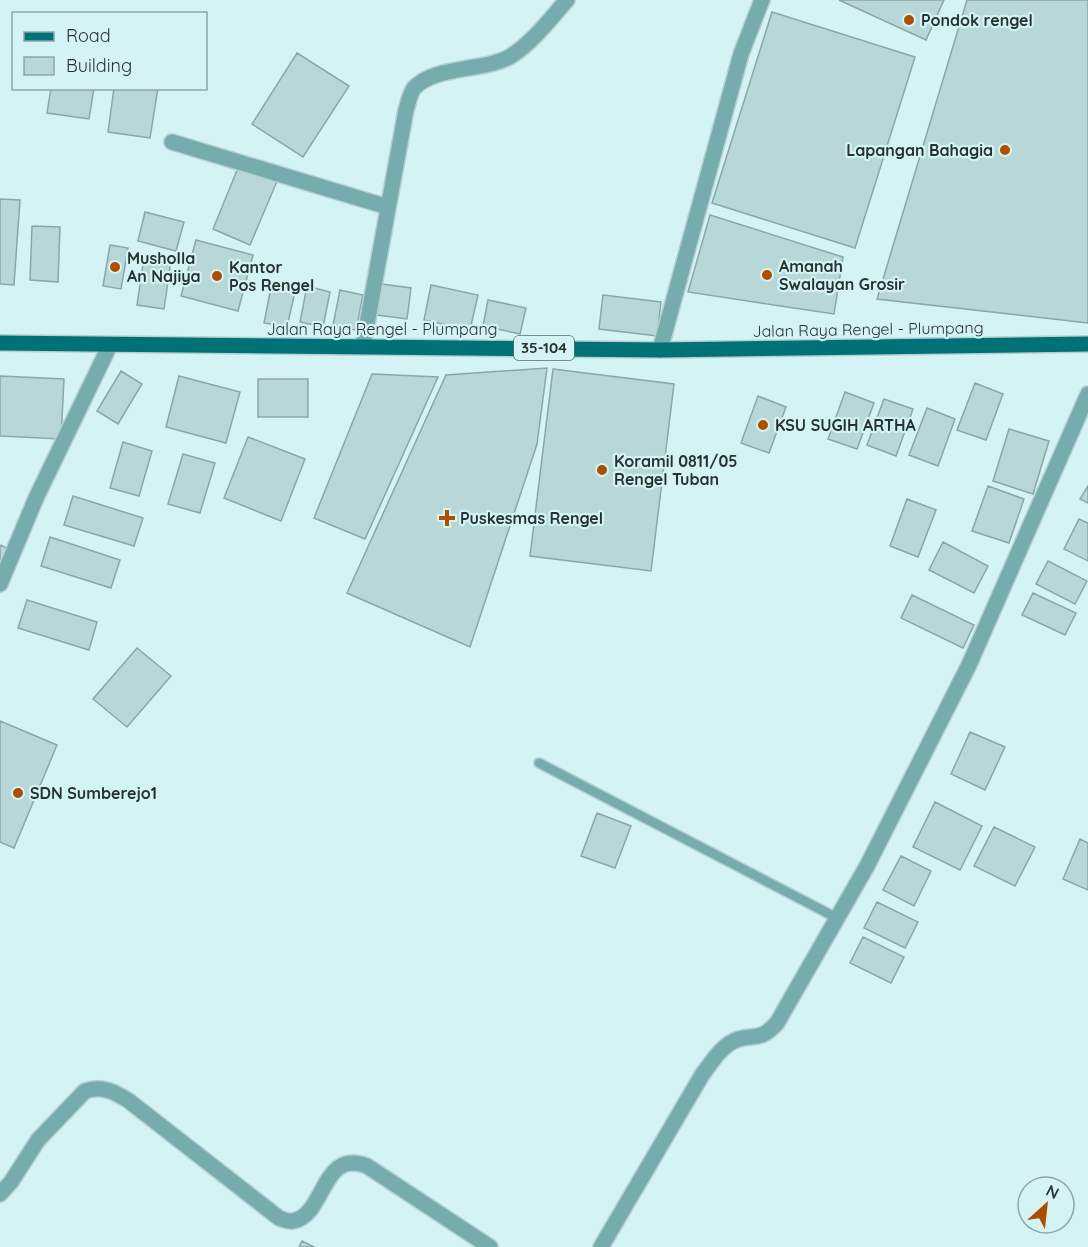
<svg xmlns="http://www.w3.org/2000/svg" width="1088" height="1247" viewBox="0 0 1088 1247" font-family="Quicksand,sans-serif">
<rect width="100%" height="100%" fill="#d4f3f4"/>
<path fill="#b8d7d8" stroke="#8aa7a8" stroke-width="1.5" d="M 839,0 L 944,0 L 926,40 Z
M 967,0 L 1088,0 L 1088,323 L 877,299 Z
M 772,12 L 915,57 L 855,248 L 712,203 Z
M 297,53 L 349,86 L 303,157 L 252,124 Z
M 51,88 L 94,88 L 89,119 L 47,113 Z
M 114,88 L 158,88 L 150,138 L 108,132 Z
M 240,163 L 278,179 L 250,245 L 213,229 Z
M 0,199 L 20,200 L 14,285 L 0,284 Z
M 145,212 L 184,222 L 176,251 L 138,241 Z
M 710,215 L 843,257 L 834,314 L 688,292 Z
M 32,226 L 60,227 L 58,282 L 30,280 Z
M 196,240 L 253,255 L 238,311 L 181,296 Z
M 110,245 L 128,248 L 121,289 L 103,286 Z
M 144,257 L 171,261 L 164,309 L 137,305 Z
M 382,284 L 411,288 L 407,319 L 377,315 Z
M 431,285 L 478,295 L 470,330 L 424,320 Z
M 307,286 L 330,292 L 323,327 L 300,322 Z
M 271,287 L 295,292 L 287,327 L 264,323 Z
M 340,290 L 363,295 L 356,330 L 333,325 Z
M 603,295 L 661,302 L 657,336 L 599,329 Z
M 488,300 L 526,308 L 520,334 L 483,326 Z
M 547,368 L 537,444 L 470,647 L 347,593 L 446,375 Z
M 553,369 L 674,384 L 651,571 L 530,556 Z
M 121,371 L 142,384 L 118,424 L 97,411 Z
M 372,374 L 438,377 L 365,539 L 314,518 Z
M 0,376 L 64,379 L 61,439 L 0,436 Z
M 179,376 L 240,392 L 226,443 L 166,427 Z
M 258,379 L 308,379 L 308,417 L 258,417 Z
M 975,383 L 1003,394 L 986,440 L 957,430 Z
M 845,392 L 874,403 L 857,449 L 828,439 Z
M 758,396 L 786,407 L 769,453 L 741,443 Z
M 884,399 L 913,409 L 896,456 L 867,445 Z
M 927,408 L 955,419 L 938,466 L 909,455 Z
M 1009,429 L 1049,441 L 1033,494 L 993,481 Z
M 248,437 L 305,459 L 281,521 L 224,498 Z
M 123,442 L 152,451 L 139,496 L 110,488 Z
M 183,454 L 215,463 L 200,513 L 168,504 Z
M 988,486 L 1024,499 L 1009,543 L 972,531 Z
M 1088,486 L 1088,503 L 1080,499 Z
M 73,496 L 143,518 L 134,546 L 64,525 Z
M 907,499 L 936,510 L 918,557 L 890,546 Z
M 1079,519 L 1088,523 L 1088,561 L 1064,549 Z
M 50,537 L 120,560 L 111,588 L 41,566 Z
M 943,542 L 988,566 L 974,593 L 929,570 Z
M 0,545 L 7,548 L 0,572 Z
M 1048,561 L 1087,581 L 1075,604 L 1036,584 Z
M 1033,593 L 1076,613 L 1065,635 L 1022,615 Z
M 912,595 L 974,625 L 963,648 L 901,618 Z
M 27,600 L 97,622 L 89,650 L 18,628 Z
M 137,648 L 171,676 L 127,727 L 93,699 Z
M 0,721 L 57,745 L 14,848 L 0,842 Z
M 970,732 L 1005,747 L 985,790 L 951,774 Z
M 935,802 L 982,826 L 960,870 L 913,847 Z
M 597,813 L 631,826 L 615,868 L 581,856 Z
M 994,827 L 1035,847 L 1015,886 L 974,866 Z
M 1080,839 L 1088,843 L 1088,890 L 1063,879 Z
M 901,856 L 931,871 L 914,906 L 883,890 Z
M 877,902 L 918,922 L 905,948 L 864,928 Z
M 863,937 L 904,957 L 891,983 L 850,963 Z
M 302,1241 L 314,1247 L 299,1247 Z"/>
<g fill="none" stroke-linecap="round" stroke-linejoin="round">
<defs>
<path id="service" d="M 539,763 L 837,918"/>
<path id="minor" d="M 172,142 L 388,207
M 363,346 L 406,110 C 408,104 410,93 414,88 C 436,65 484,72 511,56 C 533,42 550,19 567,0
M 660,350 L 741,54 L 762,0
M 0,584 L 36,498 L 110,345
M 0,1194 L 11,1182 L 38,1140 L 85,1091 C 102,1085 115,1092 129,1101 L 279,1218 C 282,1219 289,1222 293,1221 C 326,1215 321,1148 367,1166 L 490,1247
M 601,1247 L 702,1075 C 712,1062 722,1044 739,1039 C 758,1034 760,1041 777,1023 L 867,866 L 969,665 L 1088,394"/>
<path id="primary" d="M 0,343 L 660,350 L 1088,344"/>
</defs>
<use href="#service" stroke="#b5d0d1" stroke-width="12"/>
<use href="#minor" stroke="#b5d0d1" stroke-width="18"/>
<use href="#primary" stroke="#b5d0d1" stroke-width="18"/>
<use href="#service" stroke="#76acae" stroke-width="9"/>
<use href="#minor" stroke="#76acae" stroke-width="15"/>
<use href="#primary" stroke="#007176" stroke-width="15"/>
</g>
<g fill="#ae4f00" stroke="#d4f3f4" stroke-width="2">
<circle cx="909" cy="20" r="6"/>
<circle cx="1005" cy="150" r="6"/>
<circle cx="115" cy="267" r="6"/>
<circle cx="767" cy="275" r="6"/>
<circle cx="217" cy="276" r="6"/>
<circle cx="763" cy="425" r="6"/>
<circle cx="602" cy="470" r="6"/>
<path d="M444 509h6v6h6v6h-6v6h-6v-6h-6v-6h6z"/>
<circle cx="18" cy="793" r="6"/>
</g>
<g text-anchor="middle" stroke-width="4.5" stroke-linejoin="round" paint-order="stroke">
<rect fill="#d4f3f4" stroke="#5b6d6d" stroke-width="1.5" x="514" y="336" width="60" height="24" rx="4.5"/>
<g font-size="15" font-weight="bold" fill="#273333">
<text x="544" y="353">35-104</text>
</g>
<g font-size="16" font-weight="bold" fill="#273333" stroke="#d4f3f4" text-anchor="start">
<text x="921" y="26">Pondok rengel</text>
<text x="993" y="156" text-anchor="end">Lapangan Bahagia</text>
<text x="127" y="264">Musholla<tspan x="127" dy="18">An Najiya</tspan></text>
<text x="779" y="272">Amanah<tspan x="779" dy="18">Swalayan Grosir</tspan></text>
<text x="229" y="273">Kantor<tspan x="229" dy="18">Pos Rengel</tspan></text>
<text x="775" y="431">KSU SUGIH ARTHA</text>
<text x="614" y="467">Koramil 0811/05<tspan x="614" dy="18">Rengel Tuban</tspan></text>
<text x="460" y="524">Puskesmas Rengel</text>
<text x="30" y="799">SDN Sumberejo1</text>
</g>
<g font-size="16" fill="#273333" stroke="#d4f3f4">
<text x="382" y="335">Jalan Raya Rengel - Plumpang</text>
<text transform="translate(868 329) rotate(-1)" y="6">Jalan Raya Rengel - Plumpang</text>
</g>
</g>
<rect x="12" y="12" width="195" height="78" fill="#d4f3f4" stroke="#8fa6a7" stroke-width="1.5"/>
<rect x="24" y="32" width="30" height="9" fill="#007176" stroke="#8fa6a7" stroke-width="1.5"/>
<text x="66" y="42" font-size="18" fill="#273333">Road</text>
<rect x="24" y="57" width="30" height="18" fill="#b8d7d8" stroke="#8fa6a7" stroke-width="1.5"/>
<text x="66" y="72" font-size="18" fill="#273333">Building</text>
<g transform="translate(1046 1205) rotate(27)"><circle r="28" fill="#d4f3f4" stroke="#8fa6a7" stroke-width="1.5"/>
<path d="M0-4.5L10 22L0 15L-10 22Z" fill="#ae4f00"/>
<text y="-9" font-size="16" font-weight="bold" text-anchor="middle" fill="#273333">N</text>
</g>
</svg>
